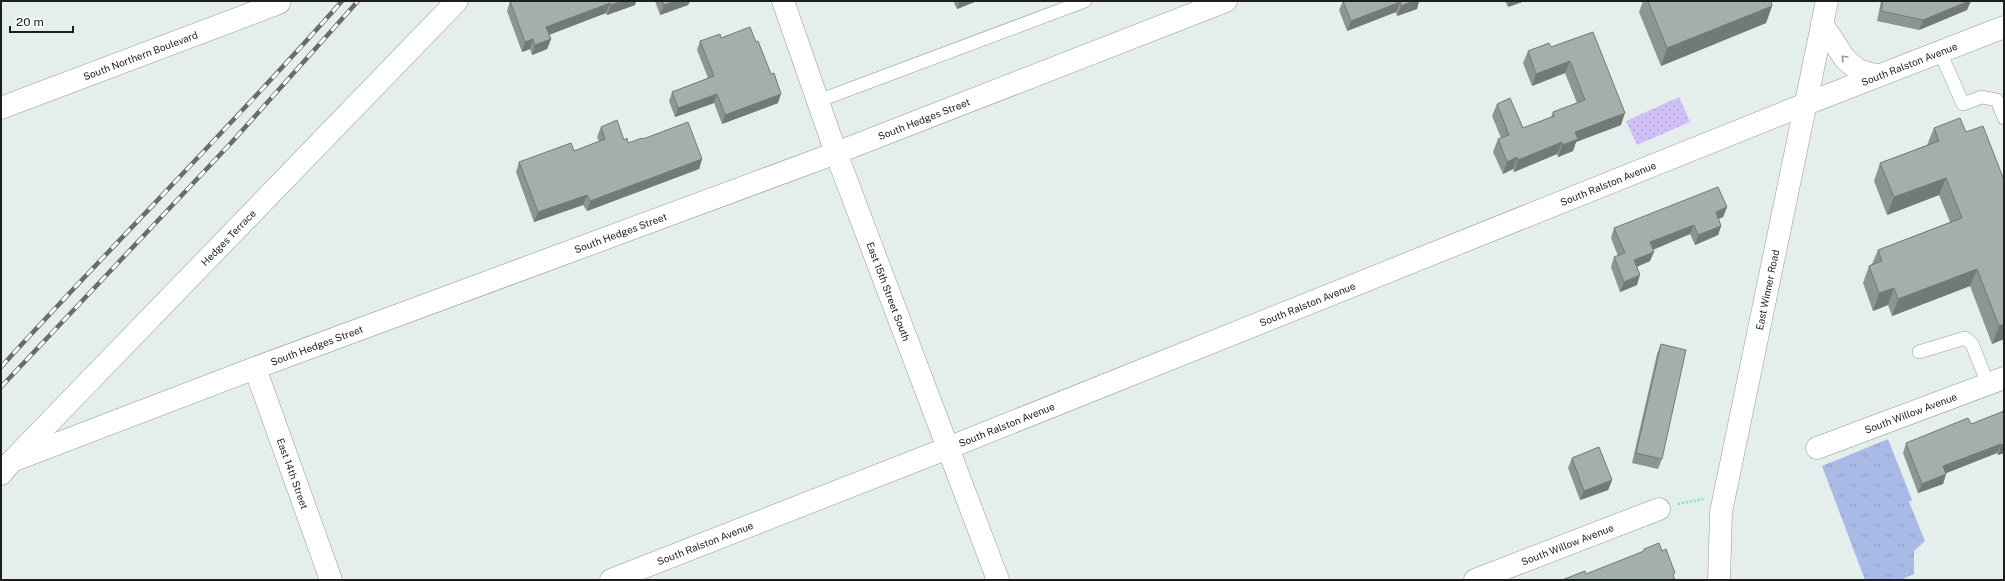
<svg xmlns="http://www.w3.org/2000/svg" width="2005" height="581" viewBox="0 0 2005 581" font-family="'Public Sans',sans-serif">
<defs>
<pattern id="grass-tufts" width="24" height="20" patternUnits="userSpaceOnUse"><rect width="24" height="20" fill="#a9bae7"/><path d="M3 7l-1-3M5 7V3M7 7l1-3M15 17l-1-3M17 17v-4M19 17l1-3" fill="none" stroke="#919fc6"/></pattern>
<pattern id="park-dots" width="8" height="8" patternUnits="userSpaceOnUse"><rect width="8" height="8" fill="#d1c0f8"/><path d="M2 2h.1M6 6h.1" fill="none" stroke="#b3a5d4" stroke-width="1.8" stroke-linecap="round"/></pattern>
</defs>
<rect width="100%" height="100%" fill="#e3eeed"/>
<path fill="url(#grass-tufts)" d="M 1888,439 L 1912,500 L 1909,502 L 1925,541 L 1914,551 L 1914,574 L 1900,580 L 1865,580 L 1822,466 Z"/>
<path fill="url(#park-dots)" d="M 1679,97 L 1690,122 L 1637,145 L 1626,121 Z"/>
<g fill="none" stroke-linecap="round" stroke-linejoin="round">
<defs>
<path id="service" d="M 1940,52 L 1963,104 L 1982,97 L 1997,100 L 2004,118
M 818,101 L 1085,1
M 1919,352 L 1965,338 L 1972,344 L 1988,384"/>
<g id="minor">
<path id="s1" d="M 783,1 L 836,153 L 998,580"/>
<path d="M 1822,24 L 1845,59 L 1858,70 L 1878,76"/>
<path id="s2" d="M 1,108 L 279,3"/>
<path id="s3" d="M 255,368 L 331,580"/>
<path id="s4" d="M 1817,448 L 2004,378"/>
<path id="s5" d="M 12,461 L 255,368 L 836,153 L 1226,1"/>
<path id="s6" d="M 1,474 L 12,461 L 457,1"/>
<path id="s7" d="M 611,580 L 948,448 L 1806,104 L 2004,27"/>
<path id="s8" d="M 1475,580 L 1659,509"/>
</g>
<g id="tertiary">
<path id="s9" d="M 1719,580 L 1721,512 L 1827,1"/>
</g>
</defs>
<use href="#service" stroke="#979797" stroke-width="14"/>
<use href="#minor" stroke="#979797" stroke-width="23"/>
<use href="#tertiary" stroke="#979797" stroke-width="23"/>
<path stroke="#6cf69a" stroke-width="2.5" stroke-dasharray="2 2" stroke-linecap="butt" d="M 1678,504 L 1703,499"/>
<use href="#service" stroke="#fff" stroke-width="13"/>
<use href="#minor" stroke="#fff" stroke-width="22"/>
<use href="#tertiary" stroke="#fff" stroke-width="22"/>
<defs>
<path id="rail" d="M 1,367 C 113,244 232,126 342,1
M 1,387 L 231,143 L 358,1"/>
</defs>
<use href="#rail" stroke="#6b6b6b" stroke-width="4.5"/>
<use href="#rail" stroke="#fff" stroke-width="3" stroke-dasharray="9" stroke-linecap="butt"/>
</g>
<path fill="#8b9693" d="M 510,1 L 636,1 L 635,5 L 607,15 L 606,13 L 549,35 L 551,39 L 547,49 L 532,55 L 530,49 L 522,52 L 507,11 Z
M 655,1 L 690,1 L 688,5 L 660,15 Z
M 953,1 L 977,1 L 957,9 Z
M 1343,1 L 1419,1 L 1417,9 L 1397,16 L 1396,12 L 1347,31 L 1339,10 Z
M 1505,1 L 1525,1 L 1508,7 Z
M 1643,1 L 1771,1 L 1772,6 L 1766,23 L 1661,66 L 1639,12 Z
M 1881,1 L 1969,1 L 1967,10 L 1919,30 L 1877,21 Z
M 1593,32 L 1621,125 L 1576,142 L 1573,151 L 1558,157 L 1557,154 L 1514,172 L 1513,169 L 1503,174 L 1493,152 L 1498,139 L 1501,138 L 1492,116 L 1497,104 L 1523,128 L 1551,117 L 1553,112 L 1577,103 L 1565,73 L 1532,86 L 1523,63 L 1528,51 L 1551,47 Z
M 721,38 L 778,103 L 722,124 L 714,103 L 675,117 L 669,101 L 672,92 L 708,78 L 697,50 L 700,41 Z
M 601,127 L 624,140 L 628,143 L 643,139 L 702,159 L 699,169 L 587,211 L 583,205 L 534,222 L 516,172 L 519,162 L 574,151 L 599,141 L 597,137 Z
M 1934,128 L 1966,132 L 2004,180 L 2004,339 L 1992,344 L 1970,286 L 1892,316 L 1888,305 L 1873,311 L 1863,283 L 1869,266 L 1872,264 L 1878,250 L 1950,222 L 1939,195 L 1887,215 L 1874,181 L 1880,163 L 1927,145 Z
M 1727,207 L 1723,217 L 1718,219 L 1721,226 L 1718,235 L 1695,245 L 1690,234 L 1653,250 L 1650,261 L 1637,267 L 1637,285 L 1620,292 L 1611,267 L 1614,257 L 1618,256 L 1611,238 L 1614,228 Z
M 1661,344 L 1662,459 L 1658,469 L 1632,463 L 1657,354 Z
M 2004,411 L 2004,453 L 1998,455 L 1997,453 L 1946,473 L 1946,474 L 1943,484 L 1918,493 L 1903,453 L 1906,443 L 1971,424 Z
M 1572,458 L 1612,480 L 1608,490 L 1580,500 L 1568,468 Z"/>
<path fill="#717a78" d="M 623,1 L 636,1 L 635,5 L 607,15 L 611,5 Z
M 676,1 L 690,1 L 688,5 L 660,15 L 664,5 Z
M 960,1 L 977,1 L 957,9 Z
M 1414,1 L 1419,1 L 1417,9 L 1397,16 L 1401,6 Z
M 1510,1 L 1525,1 L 1508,7 Z
M 1969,1 L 1971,1 L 1967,10 L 1919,30 L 1923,20 Z
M 1400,2 L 1396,12 L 1347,31 L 1351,21 Z
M 610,3 L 606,13 L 543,37 L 546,27 Z
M 1772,6 L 1766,23 L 1661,66 L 1667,48 Z
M 533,39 L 530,49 L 522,52 L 525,42 Z
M 551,39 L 547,49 L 532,55 L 535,45 Z
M 1570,61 L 1565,73 L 1532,86 L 1536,74 Z
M 717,94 L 714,103 L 675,117 L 678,108 Z
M 781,94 L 778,103 L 722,124 L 725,115 Z
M 1625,113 L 1621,125 L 1576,142 L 1573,151 L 1558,157 L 1562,145 L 1575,132 Z
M 1562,142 L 1557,154 L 1514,172 L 1518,160 Z
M 1517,157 L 1513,169 L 1503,174 L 1507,162 Z
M 702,159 L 699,169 L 587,211 L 590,201 Z
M 1946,178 L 1939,195 L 1887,215 L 1894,197 Z
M 587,195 L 583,205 L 534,222 L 538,212 Z
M 1727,207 L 1723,217 L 1712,222 L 1716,212 Z
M 1694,225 L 1690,234 L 1647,252 L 1650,242 Z
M 1721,226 L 1718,235 L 1695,245 L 1698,235 Z
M 1654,252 L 1650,261 L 1631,269 L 1634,260 Z
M 1977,269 L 1970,286 L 1892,316 L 1898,299 Z
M 1640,275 L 1637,285 L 1620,292 L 1624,282 Z
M 1894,288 L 1888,305 L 1873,311 L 1879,293 Z
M 2004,324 L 2004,339 L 1992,344 L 1999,326 Z
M 2001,444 L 1997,453 L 1939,476 L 1943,466 Z
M 2004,444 L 2004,453 L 1998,455 L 2001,445 Z
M 1946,474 L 1943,484 L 1918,493 L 1922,484 Z
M 1612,480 L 1608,490 L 1580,500 L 1584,491 Z"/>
<path fill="#a2afab" stroke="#717a78" d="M 510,1 L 623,1 L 611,5 L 610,3 L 546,27 L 551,39 L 535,45 L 533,39 L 525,42 Z
M 662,1 L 676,1 L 664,5 Z
M 1343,1 L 1414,1 L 1401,6 L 1400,2 L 1351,21 Z
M 1648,1 L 1771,1 L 1772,6 L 1667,48 Z
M 1883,1 L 1969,1 L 1923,20 L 1881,11 Z
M 750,27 L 756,42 L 758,41 L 771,74 L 774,73 L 781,94 L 725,115 L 717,94 L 678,108 L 672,92 L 714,76 L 700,41 L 720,34 L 721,38 Z
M 1593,32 L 1625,113 L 1575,132 L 1578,139 L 1562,145 L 1562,142 L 1518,160 L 1517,157 L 1507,162 L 1498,139 L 1509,135 L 1497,104 L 1510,98 L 1523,128 L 1554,116 L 1553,112 L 1585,100 L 1570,61 L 1536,74 L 1528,51 L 1549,43 L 1551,47 Z
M 1960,118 L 1966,132 L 1983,126 L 2004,180 L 2004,324 L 1999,326 L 1977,269 L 1898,299 L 1894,288 L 1879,293 L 1869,266 L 1882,261 L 1878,250 L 1962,218 L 1946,178 L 1894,197 L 1880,163 L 1939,141 L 1934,128 Z
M 617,120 L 624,140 L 627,138 L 628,143 L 642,138 L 643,139 L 688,122 L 702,159 L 590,201 L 587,195 L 538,212 L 519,162 L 571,143 L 574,151 L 605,139 L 601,127 Z
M 1718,187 L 1727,207 L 1716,212 L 1721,226 L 1698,235 L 1694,225 L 1650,242 L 1654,252 L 1634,260 L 1640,275 L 1624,282 L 1614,257 L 1625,253 L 1614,228 Z
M 1661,344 L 1686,350 L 1662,459 L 1636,453 Z
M 2004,411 L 2004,444 L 2001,445 L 2001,444 L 1943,466 L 1946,474 L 1922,484 L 1906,443 L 1968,418 L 1971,424 Z
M 1599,447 L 1612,480 L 1584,491 L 1572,458 Z
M 1659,543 L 1662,551 L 1666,549 L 1675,573 L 1673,575 L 1675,580 L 1562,580 L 1585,571 L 1586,574 L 1644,551 L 1644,549 Z"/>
<defs><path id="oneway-chevron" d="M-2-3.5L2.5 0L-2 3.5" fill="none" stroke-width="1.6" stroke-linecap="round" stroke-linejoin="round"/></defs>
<use stroke="#999" href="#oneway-chevron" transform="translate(1844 58) rotate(-134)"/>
<g text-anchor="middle" stroke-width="3.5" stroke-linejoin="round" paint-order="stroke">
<g font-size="10" fill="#1d1d1d" stroke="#fff">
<text dy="4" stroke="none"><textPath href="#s2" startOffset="149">South Northern Boulevard</textPath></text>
<text dy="4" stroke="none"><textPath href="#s7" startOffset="1397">South Ralston Avenue</textPath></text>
<text dy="4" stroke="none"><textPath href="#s5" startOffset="974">South Hedges Street</textPath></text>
<text dy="4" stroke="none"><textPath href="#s7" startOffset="1073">South Ralston Avenue</textPath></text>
<text dy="4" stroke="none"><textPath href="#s5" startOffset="650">South Hedges Street</textPath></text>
<text dy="4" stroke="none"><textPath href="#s6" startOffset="328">Hedges Terrace</textPath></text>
<text dy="4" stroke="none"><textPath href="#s9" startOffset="295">East Winner Road</textPath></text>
<text dy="4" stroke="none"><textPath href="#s1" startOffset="309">East 15th Street South</textPath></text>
<text dy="4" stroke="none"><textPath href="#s7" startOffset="749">South Ralston Avenue</textPath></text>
<text dy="4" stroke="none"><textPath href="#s5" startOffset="326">South Hedges Street</textPath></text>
<text dy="4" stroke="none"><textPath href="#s4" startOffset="100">South Willow Avenue</textPath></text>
<text dy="4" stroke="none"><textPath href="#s7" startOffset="425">South Ralston Avenue</textPath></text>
<text dy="4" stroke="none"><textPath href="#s3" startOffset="112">East 14th Street</textPath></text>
<text dy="4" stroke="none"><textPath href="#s7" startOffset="101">South Ralston Avenue</textPath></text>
<text dy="4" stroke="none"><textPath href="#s8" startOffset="99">South Willow Avenue</textPath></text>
</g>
</g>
<rect width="2005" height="581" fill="none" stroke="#1d1d1d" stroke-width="4"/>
<path d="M10 26v6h63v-6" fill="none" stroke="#1d1d1d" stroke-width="2"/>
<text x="16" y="26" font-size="12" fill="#1d1d1d" stroke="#ffffff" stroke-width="3" paint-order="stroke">20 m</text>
</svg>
